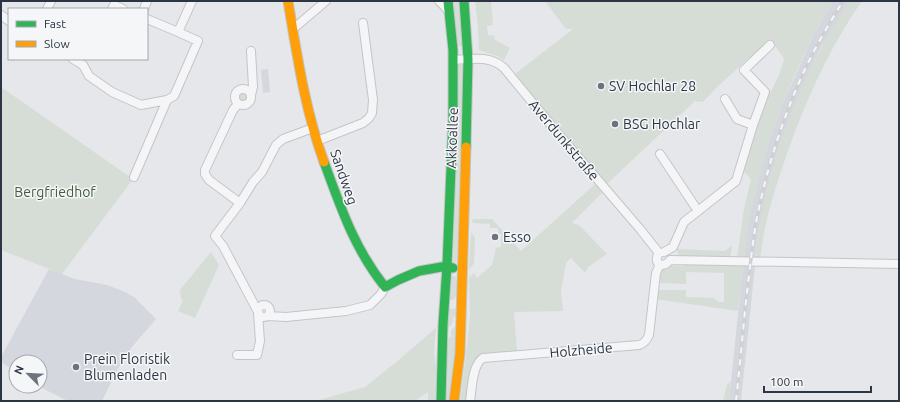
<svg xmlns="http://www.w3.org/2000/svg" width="900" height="402" viewBox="0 0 900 402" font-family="Ubuntu,sans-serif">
<rect width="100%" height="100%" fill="#e5e7ea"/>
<path fill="#d4d7dd" d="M 833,1 L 850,1 L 820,49 L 810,70 L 795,106 L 781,142 L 770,179 L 760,224 L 755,257 L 755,266 L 741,401 L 729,401 L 743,266 L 749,218 L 759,178 L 770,139 L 783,103 L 814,34 Z
M 268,69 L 270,92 L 263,93 L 261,70 Z
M 49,269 L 75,279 L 107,285 L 125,292 L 134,297 L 156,319 L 131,348 L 117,370 L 102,401 L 68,401 L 38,386 L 40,386 L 40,362 L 16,362 L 16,372 L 1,362 L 1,357 Z"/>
<path fill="#d6ddd6" d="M 452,1 L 460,1 L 464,46 L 455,46 Z
M 475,1 L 491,1 L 493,25 L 487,26 L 488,35 L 494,36 L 495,40 L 510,48 L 504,60 L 497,56 L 479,50 L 478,27 Z
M 545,1 L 833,1 L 814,34 L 796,72 L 783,103 L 770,139 L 749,218 L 744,259 L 737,258 L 744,209 L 751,179 L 744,172 L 749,148 L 766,94 L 771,91 L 779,75 L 784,60 L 783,57 L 770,39 L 716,88 L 703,102 L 695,101 L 607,184 L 566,139 L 515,74 L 573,29 L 566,29 Z
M 850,1 L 862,1 C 833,42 812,88 794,134 C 783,165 772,196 765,228 C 763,237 762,248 760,258 L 755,258 C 757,246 758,235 760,224 C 774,147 805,66 850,1 Z
M 458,65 L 461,65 L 464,67 L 457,262 L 455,263 L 453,263 Z
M 1,87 L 133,179 L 62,274 L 1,250 Z
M238 98a5 5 0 1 1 10 0a5 5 0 1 1-10 0Z
M 595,184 L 602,193 L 572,223 L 579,225 L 607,254 L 588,267 L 585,273 L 571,258 L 566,263 L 561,291 L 563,311 L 514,312 L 517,351 L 479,356 L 474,361 L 472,368 L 467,401 L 460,401 L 466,356 L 470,316 L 469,278 L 474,273 L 477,278 L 492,265 L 496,248 L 501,247 L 501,234 L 498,233 L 498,228 L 490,228 L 490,224 L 473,223 L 472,222 L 473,219 L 492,219 L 521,251 Z
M 471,232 L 475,238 L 474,262 L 473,265 L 469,269 Z
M 731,246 L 732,248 L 730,257 L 726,259 L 680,256 L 678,254 L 677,249 L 725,251 Z
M 211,252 L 219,265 L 195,318 L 178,311 L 183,300 L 181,299 L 180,290 Z
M 685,264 L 743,266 L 738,311 L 655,299 L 658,290 L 686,290 L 686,297 L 714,298 L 719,302 L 724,302 L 724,273 L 686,272 L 686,284 L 659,283 L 658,280 L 660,271 L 667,266 L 683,266 Z
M 452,276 L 455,276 C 459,283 459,295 453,300 L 450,300 Z
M 449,308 L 453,309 L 457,308 L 460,313 L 453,318 L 453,323 L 447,329 Z
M 458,324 L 452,401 L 443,401 L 445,341 L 451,336 L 451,330 Z
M 436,328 L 434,352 L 437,376 L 435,401 L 428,401 L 428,392 L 415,401 L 315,401 L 365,387 L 395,363 Z
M 731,381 L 729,401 L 723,401 L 727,385 Z"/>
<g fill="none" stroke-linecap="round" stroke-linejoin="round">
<defs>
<path id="street" d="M 439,1 L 445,7 L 449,12
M 47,9 L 51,1
M 112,9 L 114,5 L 123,9
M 144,9 L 147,1
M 1,15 L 9,21
M 147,19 L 178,32
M 293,29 L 326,1
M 73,59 L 83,65 L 89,76 L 112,92 L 141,105 L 167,100 L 134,177
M 453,60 C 470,59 490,55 504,68 L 555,130 L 640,229 L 659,253
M235 97a8 8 0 1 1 16 0a8 8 0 1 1-16 0Z
M 251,95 L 253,87 L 251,51
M 167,100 L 174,96 L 198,41 L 178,32 L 192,1
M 238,104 L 233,110 L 205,170 L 205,174 L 209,180 L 240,203 L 253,182 L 262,172 L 276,145 L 283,139 L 313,128
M 753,125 L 765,92 L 744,70 L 770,45
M 317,141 L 363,123 L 369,118 L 372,113 L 373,100 L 363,23
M 660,154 L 698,211
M 240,203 L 215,236 L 223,246 L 257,310
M 664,252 L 673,247 L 684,222 L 736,181 L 753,125 L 737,119 L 725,99
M 659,253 C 652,263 663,270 670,260 L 899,264
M258 311a6 6 0 1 1 12 0a6 6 0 1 1-12 0Z
M 268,316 L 286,317 L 346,311 L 370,305 L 381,294 L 385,287
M 237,355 L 257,355 L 260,341 L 258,313
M 470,401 C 472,389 472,365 483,358 L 639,345 C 645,343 647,340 649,335 L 656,273 L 660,264"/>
<path id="fast" d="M 464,1 L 468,59 L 466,147
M 324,162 C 341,208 354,248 385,287 L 398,280 L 419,271 L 447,266 L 453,268
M 441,401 L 443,324 L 447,266 L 453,119 L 453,50 L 448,1"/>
<path id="slow" d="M 288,1 C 297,55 305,110 324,162
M 454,401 L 460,353 L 466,147"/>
</defs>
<use href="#street" stroke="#c3c5c8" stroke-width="10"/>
<use href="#fast" stroke="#c3c5c8" stroke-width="11"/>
<use href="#slow" stroke="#c3c5c8" stroke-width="11"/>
<use href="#street" stroke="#f5f5f7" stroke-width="8"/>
<use href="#fast" stroke="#30b455" stroke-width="9"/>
<use href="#slow" stroke="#ff9f0a" stroke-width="9"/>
<defs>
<path id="rail" d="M 736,401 C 740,365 743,328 747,292 C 750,269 752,246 756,223 C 766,170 783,116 806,67 C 817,44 830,22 843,1"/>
</defs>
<use href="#rail" stroke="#cfd0d2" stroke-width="3.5"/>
<use href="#rail" stroke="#f4f6f8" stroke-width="2" stroke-dasharray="6" stroke-linecap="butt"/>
</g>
<g fill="#6d737d" stroke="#f4f6f8" stroke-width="1.5">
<circle cx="601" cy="86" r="4"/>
<circle cx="615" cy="124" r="4"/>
<circle cx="495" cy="237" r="4"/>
<circle cx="76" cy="367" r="4"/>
</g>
<g text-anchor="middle" stroke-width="3" stroke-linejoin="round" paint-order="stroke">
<g font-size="14" fill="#2c3543" stroke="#f4f6f8" text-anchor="start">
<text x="609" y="91">SV Hochlar 28</text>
<text x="623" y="129">BSG Hochlar</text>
<text x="503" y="242">Esso</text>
<text x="84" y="364">Prein Floristik<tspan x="84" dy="16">Blumenladen</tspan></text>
</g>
<g font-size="14" fill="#2c3543" stroke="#f4f6f8">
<text transform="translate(452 138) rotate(-88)" y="5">Akkoallee</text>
<text transform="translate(564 140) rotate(50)" y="5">Averdunkstraße</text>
<text transform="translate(344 177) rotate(71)" y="5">Sandweg</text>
<text transform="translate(581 350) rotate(-5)" y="5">Holzheide</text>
</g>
<g font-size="14" fill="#425f39" stroke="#f4f6f8">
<text x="55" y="197">Bergfriedhof</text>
</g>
</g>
<rect width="900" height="402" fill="none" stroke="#2c3543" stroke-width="4"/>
<rect x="8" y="8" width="140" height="52" fill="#f4f6f8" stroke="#a4a9b0"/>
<rect x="16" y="21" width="20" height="6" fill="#30b455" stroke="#a4a9b0"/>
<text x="44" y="28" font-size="12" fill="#2c3543">Fast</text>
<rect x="16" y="41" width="20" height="6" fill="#ff9f0a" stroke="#a4a9b0"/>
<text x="44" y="48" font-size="12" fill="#2c3543">Slow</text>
<g transform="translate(28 374) rotate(294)"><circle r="19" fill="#f4f6f8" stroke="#a4a9b0"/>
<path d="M0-3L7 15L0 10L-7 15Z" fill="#6d737d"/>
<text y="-6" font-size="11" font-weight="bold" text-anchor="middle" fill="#2c3543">N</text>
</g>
<path d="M764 386v6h107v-6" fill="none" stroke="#2c3543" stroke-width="2"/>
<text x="770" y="386" font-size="12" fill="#2c3543" stroke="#f4f6f8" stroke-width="3" paint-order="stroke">100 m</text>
</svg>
